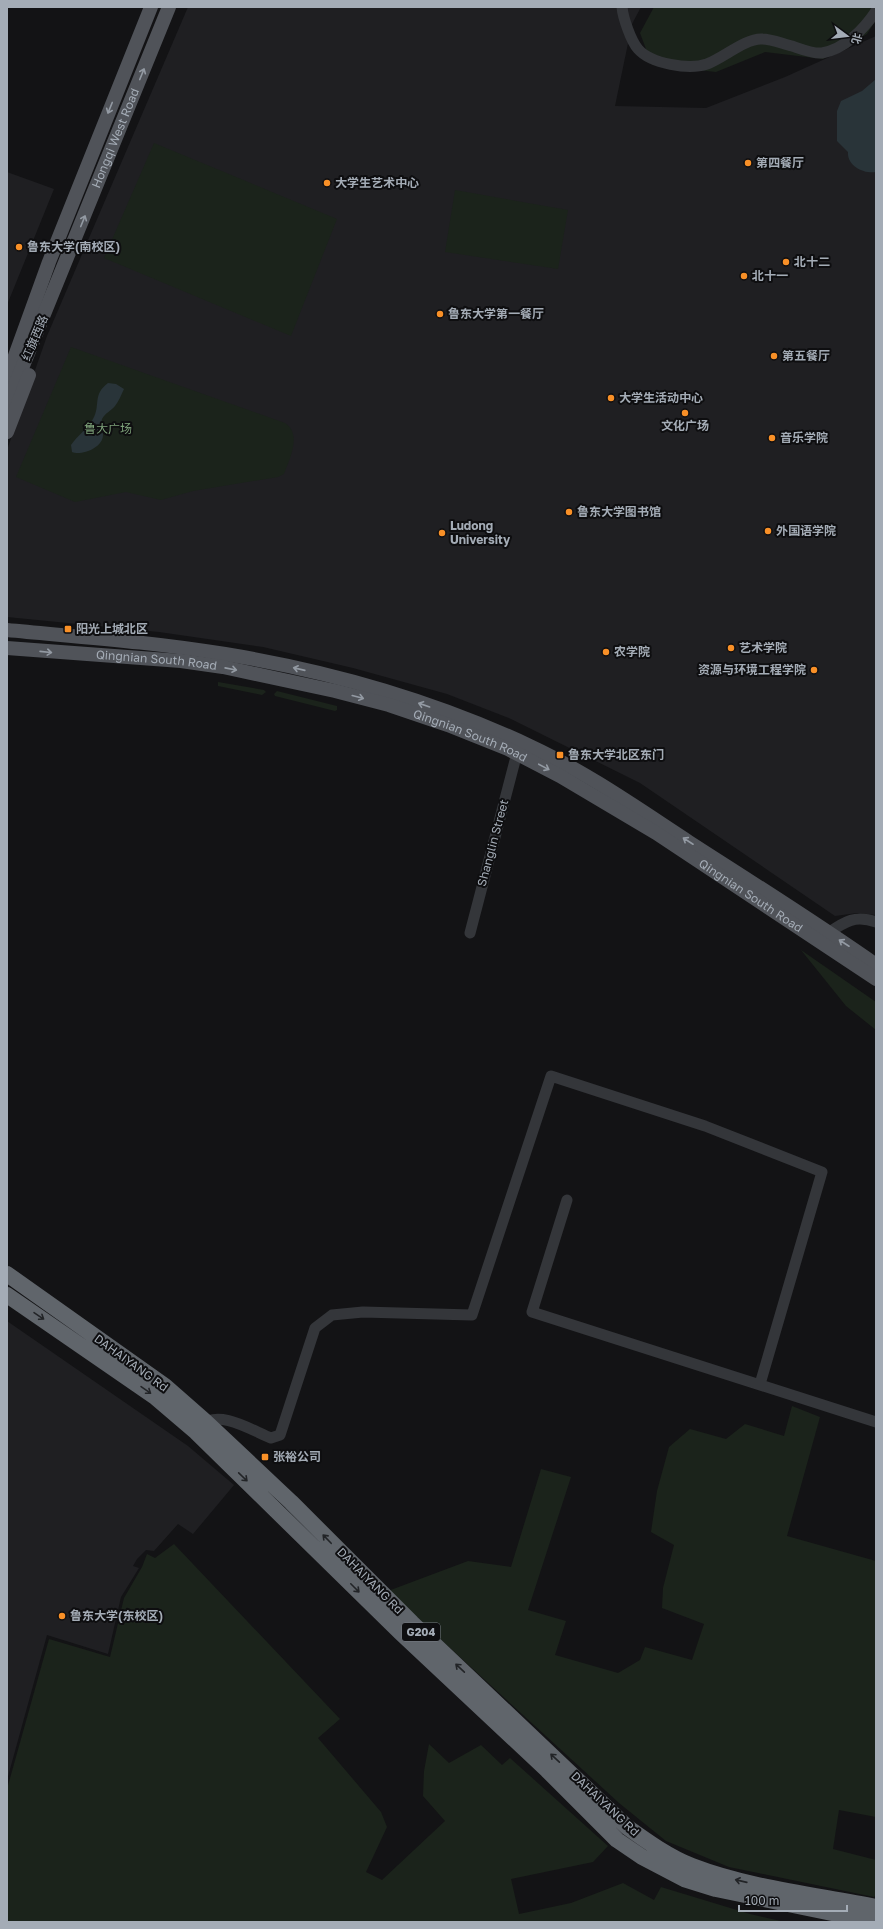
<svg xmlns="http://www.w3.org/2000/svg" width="883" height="1929" viewBox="0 0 883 1929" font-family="'Golos Text','Noto Sans SC',sans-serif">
<rect width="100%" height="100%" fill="#131315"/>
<path fill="#1f1f22" d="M 188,7 L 641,7 L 632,24 L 615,106 L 706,108 L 785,77 L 876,36 L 876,915 L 857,913 L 835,916 L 640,783 L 511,719 L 447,694 L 353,668 L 263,647 L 159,632 L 7,617 L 7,450 L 47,336 Z
M 7,172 L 54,189 L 7,305 Z
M 7,1321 L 188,1446 L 234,1485 L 193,1534 L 178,1524 L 154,1551 L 146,1550 L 137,1559 L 133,1566 L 139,1568 L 121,1597 L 108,1654 L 47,1635 L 7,1780 Z"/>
<path fill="#1b231b" d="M 654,7 L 876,7 L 876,20 L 867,34 L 823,59 L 765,52 L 716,72 L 652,65 L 640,33 Z
M 154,143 L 337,219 L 291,336 L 104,258 Z
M 455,190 L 568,210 L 558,269 L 445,252 Z
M 71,347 L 285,423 C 302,434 290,458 284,474 L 278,477 L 193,491 L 161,500 L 126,492 L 75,502 L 16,477 Z
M 218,682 L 264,690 L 266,692 L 262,695 L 218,686 Z
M 277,691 L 337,706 L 337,710 L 335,711 L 275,696 L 274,694 Z
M 801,950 L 876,1002 L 876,1030 L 846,1006 Z
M 792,1406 L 820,1417 L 787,1536 L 876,1561 L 876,1817 L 839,1810 L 833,1849 L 876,1860 L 876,1895 L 874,1897 L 729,1867 L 666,1841 L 619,1803 L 388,1591 L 468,1561 L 511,1567 L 541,1469 L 571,1477 L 528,1610 L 566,1621 L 555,1655 L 618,1673 L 640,1660 L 645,1647 L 692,1660 L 704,1624 L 662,1608 L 663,1588 L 674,1545 L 651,1532 L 657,1491 L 669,1447 L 690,1429 L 726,1439 L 745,1424 L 784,1436 Z
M 174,1544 L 340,1719 L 318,1738 L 381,1812 L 387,1827 L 366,1872 L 382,1880 L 445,1821 L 423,1796 L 424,1771 L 429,1744 L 449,1763 L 481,1745 L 502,1765 L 510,1758 L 608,1846 L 593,1862 L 511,1879 L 519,1914 L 571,1903 L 623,1883 L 654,1900 L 661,1887 L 750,1914 L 785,1922 L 7,1922 L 7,1789 L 49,1639 L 110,1657 L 124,1598 L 142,1567 L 147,1554 L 155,1558 Z"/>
<path fill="#293439" d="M 876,79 L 876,172 C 864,174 847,166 848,152 L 837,141 L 837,111 L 841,101 L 862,91 Z
M 108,383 L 116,384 L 124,389 C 121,395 119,401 115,406 C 111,411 105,413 102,419 C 100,425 103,429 103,435 C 103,448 81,456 72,452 L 71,445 C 77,436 87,429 93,419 C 101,405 92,395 108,383 Z"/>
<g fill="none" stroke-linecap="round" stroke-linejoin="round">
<path stroke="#34363a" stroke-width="11" d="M 622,7 C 623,18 631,41 638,49 C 651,64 689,70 707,64 C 723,58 746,38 762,39 C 772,39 783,44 792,46 C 801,49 813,54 822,53 C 845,49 864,29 876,11
M 470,933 L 517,753
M 828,933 C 846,921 855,915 876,922
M 567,1200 L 532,1312 L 876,1422
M 202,1425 C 219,1409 253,1431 271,1438 L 280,1435 L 315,1328 L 332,1315 L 363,1312 L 472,1315 L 551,1076 L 705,1126 L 822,1172 L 760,1384"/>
<g stroke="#505359" stroke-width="14">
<path d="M 7,378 L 49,262 L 151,7"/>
<path id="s1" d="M 7,405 L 169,7"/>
<path d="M 7,432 L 29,375"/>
<path d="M 7,630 C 80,637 153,642 225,654 C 329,671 434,701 530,746 C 586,772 637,808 689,842 C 751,882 815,922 876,965"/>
<path id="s2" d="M 7,648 L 181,661 L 223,667 L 335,691 L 389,705 L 448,725 L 508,749 L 560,776 L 656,833 L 876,979"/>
</g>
<path stroke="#60656b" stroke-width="16" d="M 7,1274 L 165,1386 L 206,1422 L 291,1502 L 412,1623 L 627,1827 C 648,1842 669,1857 692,1866 C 749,1888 816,1895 876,1907
M 7,1295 L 155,1397 L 196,1432 L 401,1633 L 547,1770 L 617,1840 L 642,1857 L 684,1879 L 716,1889 L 876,1922"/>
</g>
<defs><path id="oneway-shaft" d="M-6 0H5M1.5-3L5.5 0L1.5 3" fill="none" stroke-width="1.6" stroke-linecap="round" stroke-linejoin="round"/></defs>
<g stroke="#939aa3">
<use href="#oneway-shaft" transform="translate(142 74) rotate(-68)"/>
<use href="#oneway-shaft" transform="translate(110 108) rotate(112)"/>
<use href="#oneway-shaft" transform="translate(83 221) rotate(-68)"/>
<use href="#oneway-shaft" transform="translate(46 652) rotate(6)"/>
<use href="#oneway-shaft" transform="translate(231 669) rotate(11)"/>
<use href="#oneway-shaft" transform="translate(299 669) rotate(-167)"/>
<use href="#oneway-shaft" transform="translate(358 697) rotate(15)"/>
<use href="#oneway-shaft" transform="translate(424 705) rotate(-161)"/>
<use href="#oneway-shaft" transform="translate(544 767) rotate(28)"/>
<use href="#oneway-shaft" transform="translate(688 841) rotate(-147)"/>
<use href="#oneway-shaft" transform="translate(844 943) rotate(-147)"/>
</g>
<g stroke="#222427">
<use href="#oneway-shaft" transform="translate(39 1316) rotate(34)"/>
<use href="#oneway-shaft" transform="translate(146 1390) rotate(35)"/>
<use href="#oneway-shaft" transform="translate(243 1477) rotate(44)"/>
<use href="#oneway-shaft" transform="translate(327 1539) rotate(-134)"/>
<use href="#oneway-shaft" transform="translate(355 1588) rotate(45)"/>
<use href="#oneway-shaft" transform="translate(460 1668) rotate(-137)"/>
<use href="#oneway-shaft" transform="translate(555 1758) rotate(-137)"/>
<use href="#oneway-shaft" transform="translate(741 1881) rotate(-167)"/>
</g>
<g fill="#f99027" stroke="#0e0e10" stroke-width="1.5">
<circle cx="748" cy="163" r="4"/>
<circle cx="327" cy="183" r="4"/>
<circle cx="19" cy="247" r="4"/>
<circle cx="786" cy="262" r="4"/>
<circle cx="744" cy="276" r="4"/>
<circle cx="440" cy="314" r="4"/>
<circle cx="774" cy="356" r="4"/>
<circle cx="611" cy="398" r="4"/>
<circle cx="685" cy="413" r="4"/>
<circle cx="772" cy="438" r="4"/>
<circle cx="569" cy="512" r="4"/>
<circle cx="768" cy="531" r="4"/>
<circle cx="442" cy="533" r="4"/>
<rect x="64" y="625" width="8" height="8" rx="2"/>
<circle cx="731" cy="648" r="4"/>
<circle cx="606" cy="652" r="4"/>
<circle cx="814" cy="670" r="4"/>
<rect x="556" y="751" width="8" height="8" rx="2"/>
<rect x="261" y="1453" width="8" height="8" rx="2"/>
<circle cx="62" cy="1616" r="4"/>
</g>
<g text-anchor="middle" stroke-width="4" stroke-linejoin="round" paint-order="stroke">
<rect fill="#0e0e10" stroke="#777d84" stroke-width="1" x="402" y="1623" width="38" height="18" rx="3"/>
<g font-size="11" font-weight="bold" fill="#a4acb6">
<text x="421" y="1636">G204</text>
</g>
<g font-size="12" fill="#a4acb6" stroke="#0e0e10">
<text dy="4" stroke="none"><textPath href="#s1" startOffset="288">Hongqi West Road</textPath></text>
<text transform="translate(35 338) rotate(-67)" y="4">红旗西路</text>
<text dy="4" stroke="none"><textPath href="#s2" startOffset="150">Qingnian South Road</textPath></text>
<text dy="4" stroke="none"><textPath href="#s2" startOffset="474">Qingnian South Road</textPath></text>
<text transform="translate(493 843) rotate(-75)" y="4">Shanglin Street</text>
<text dy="4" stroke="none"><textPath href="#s2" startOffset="798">Qingnian South Road</textPath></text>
<text transform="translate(131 1363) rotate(36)" y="4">DAHAIYANG Rd</text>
<text transform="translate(370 1581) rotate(45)" y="4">DAHAIYANG Rd</text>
<text transform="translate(605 1804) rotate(43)" y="4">DAHAIYANG Rd</text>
</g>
<g font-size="12" font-weight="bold" fill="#a4acb6" stroke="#0e0e10" text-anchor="start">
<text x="756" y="167">第四餐厅</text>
<text x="335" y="187">大学生艺术中心</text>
<text x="27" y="251">鲁东大学(南校区)</text>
<text x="794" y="266">北十二</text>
<text x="752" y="280">北十一</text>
<text x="448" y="318">鲁东大学第一餐厅</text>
<text x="782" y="360">第五餐厅</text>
<text x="619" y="402">大学生活动中心</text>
<text x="685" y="430" text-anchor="middle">文化广场</text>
<text x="780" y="442">音乐学院</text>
<text x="577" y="516">鲁东大学图书馆</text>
<text x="450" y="530">Ludong<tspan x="450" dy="14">University</tspan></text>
<text x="776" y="535">外国语学院</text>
<text x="76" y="633">阳光上城北区</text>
<text x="739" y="652">艺术学院</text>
<text x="614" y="656">农学院</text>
<text x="806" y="674" text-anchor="end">资源与环境工程学院</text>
<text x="568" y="759">鲁东大学北区东门</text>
<text x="273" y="1461">张裕公司</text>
<text x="70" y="1620">鲁东大学(东校区)</text>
</g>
<g font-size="12" fill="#7ea27a" stroke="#0e0e10">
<text x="108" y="433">鲁大广场</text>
</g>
</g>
<rect width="883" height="1929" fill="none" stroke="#a4acb6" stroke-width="16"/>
<g transform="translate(847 36) rotate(105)" stroke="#0e0e10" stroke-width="3" paint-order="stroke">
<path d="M0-3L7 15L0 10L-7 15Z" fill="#a4acb6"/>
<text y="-6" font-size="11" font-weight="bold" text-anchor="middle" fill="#a4acb6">北</text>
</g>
<path d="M739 1905v6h108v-6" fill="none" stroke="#a4acb6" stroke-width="2"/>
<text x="745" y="1905" font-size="12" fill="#a4acb6" stroke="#0e0e10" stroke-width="3" paint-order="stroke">100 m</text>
</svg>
